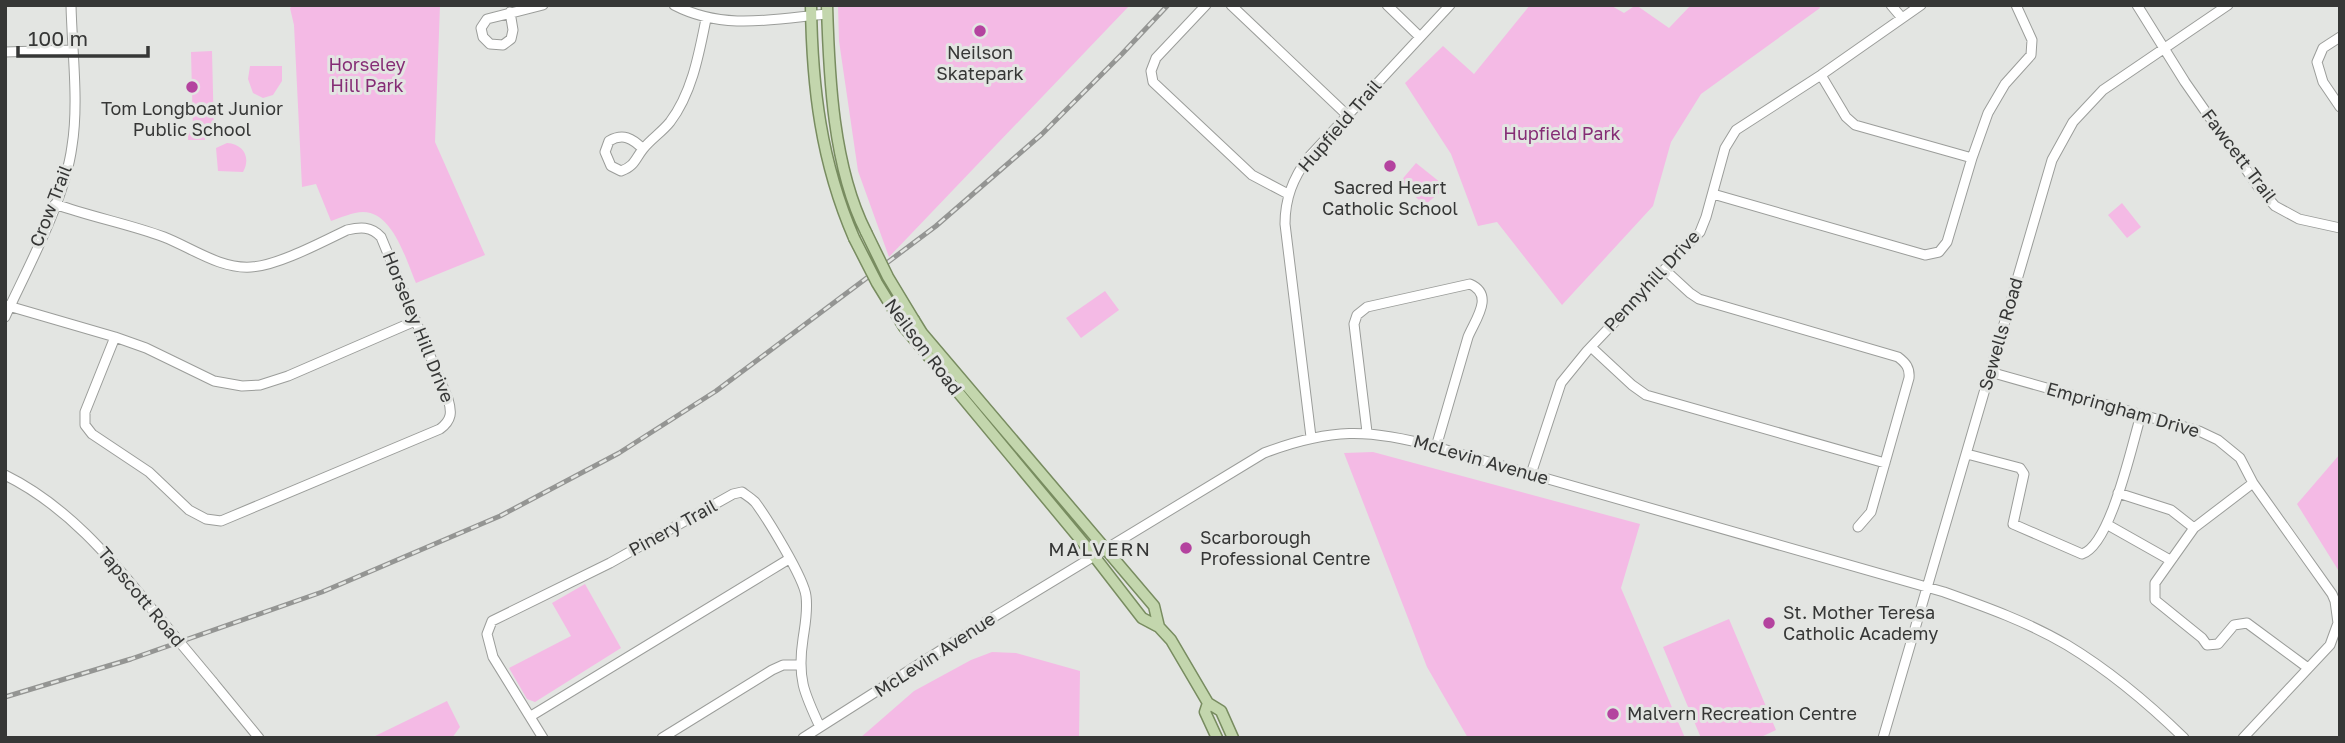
<svg xmlns="http://www.w3.org/2000/svg" width="2345" height="743" viewBox="0 0 2345 743" font-family="'Golos Text',sans-serif">
<rect width="100%" height="100%" fill="#e3e5e2"/>
<path fill="#f4bae5" d="M 294,5 L 440,5 L 435,142 L 485,255 L 416,283 C 406,260 393,212 363,212 C 353,212 340,218 331,221 L 316,184 L 302,187 L 294,25 L 290,8 Z
M 838,5 L 1130,5 L 889,257 L 858,171 L 839,41 Z
M 1530,5 L 1610,5 L 1624,13 L 1636,5 L 1669,28 L 1691,5 L 1818,5 L 1820,8 L 1701,94 L 1671,142 L 1653,206 L 1562,305 L 1497,222 L 1478,226 L 1451,154 L 1405,83 L 1443,46 L 1474,74 Z
M 212,51 L 214,135 L 205,135 L 205,140 L 188,140 L 188,132 L 193,131 L 191,52 Z
M 250,66 L 282,66 L 282,81 L 273,95 L 263,98 L 253,93 L 248,79 Z
M 227,143 C 244,144 251,158 243,172 L 218,171 L 216,148 Z
M 1416,163 L 1446,187 L 1425,205 L 1399,183 Z
M 2122,203 L 2141,227 L 2127,238 L 2108,215 Z
M 1105,291 L 1119,310 L 1081,338 L 1066,318 Z
M 1373,452 L 1640,524 L 1621,588 L 1685,738 L 1468,738 L 1427,667 L 1344,453 Z
M 2340,454 L 2340,573 L 2297,504 Z
M 585,584 L 621,648 L 535,702 L 527,699 L 509,668 L 571,636 L 552,603 Z
M 1729,619 L 1776,730 L 1759,738 L 1701,738 L 1663,647 Z
M 992,652 L 1016,653 L 1080,671 L 1079,738 L 860,738 L 914,691 L 971,660 Z
M 447,701 L 460,727 L 452,738 L 371,738 Z"/>
<g fill="none" stroke-linecap="round" stroke-linejoin="round">
<defs>
<path id="minor" d="M 674,5 C 724,31 774,19 827,14
M 1206,5 L 1156,58 L 1151,71 L 1153,82 L 1252,175 L 1288,194
M 1231,5 L 1347,115
M 1387,5 L 1420,37
M 1891,5 L 1902,18
M 2137,5 L 2185,82 L 2259,188 L 2275,206 L 2299,219 L 2340,228
M 510,12 L 513,30 L 511,39 L 503,45 L 490,44 L 483,37 L 481,28 L 487,19 L 543,5
M 2340,37 L 2323,48 L 2317,62 L 2323,82 L 2340,107
M 5,52 L 72,50
M 1821,75 L 1846,117 L 1855,125 L 1972,158
M 643,149 C 632,138 623,133 609,141 L 605,152 L 611,166 L 621,171 C 635,166 635,159 643,149 C 651,139 662,132 670,122 C 692,93 699,54 706,19
M 1713,194 L 1925,255 L 1939,252 L 1947,242 L 1972,158 L 1988,113 L 2005,84 L 2031,55 L 2032,40 L 2016,5
M 55,204 C 91,217 129,224 164,237 C 192,248 220,269 251,267 C 277,266 322,242 347,230 C 360,227 371,226 381,237 L 448,399 C 452,412 452,420 440,429 L 221,521 L 206,519 L 189,510 L 149,472 L 92,434 L 85,425 L 85,412 L 115,337
M 1665,270 L 1690,293 L 1699,299 L 1898,357 C 1906,363 1910,368 1909,378 L 1871,512 L 1858,527
M 5,305 L 115,337 L 146,348 L 214,381 L 242,386 L 260,385 L 288,376 L 415,321
M 5,317 C 28,267 65,200 72,146 C 79,103 72,50 71,5
M 1591,347 L 1632,385 L 1646,395 L 1885,463
M 1990,372 L 2199,431 L 2218,440 L 2240,458 L 2253,483 L 2332,594 L 2335,601 L 2338,623 L 2330,645 L 2243,738
M 1367,432 L 1354,324 L 1357,315 L 1367,307 L 1470,284 C 1495,295 1475,320 1468,337 L 1436,447
M 1311,437 L 1285,224 C 1285,198 1293,178 1308,158 L 1450,5
M 1967,454 L 2020,468 L 2024,474 L 2013,524 L 2082,554 C 2111,545 2132,444 2141,415
M 1531,474 L 1561,383 L 1587,351 L 1700,232 L 1706,217 L 1725,148 L 1736,130 L 1821,75 L 1921,5
M 5,475 C 66,505 110,557 152,609
M 2253,483 L 2194,528 L 2155,583 L 2155,600 L 2202,638 L 2207,645 L 2218,644 L 2234,625 L 2247,623 L 2308,668
M 2118,493 L 2171,510 L 2194,528
M 2108,525 L 2170,560
M 213,682 L 259,738
M 531,716 L 789,559
M 543,738 L 493,657 L 487,634 L 492,621 L 610,563 L 733,494 L 742,492 C 746,495 751,498 755,502 C 767,518 804,578 806,596 C 808,611 805,625 803,639 C 797,678 804,693 820,727
M 662,738 L 772,670 L 783,665 L 801,665
M 803,738 L 979,626 L 1264,453 C 1330,428 1368,428 1436,447 L 1944,592 C 1986,607 2028,622 2067,645 C 2110,671 2148,703 2184,738
M 1883,738 L 2052,160 L 2073,122 L 2103,90 L 2228,5"/>
<path id="major" d="M 811,5 C 812,87 821,162 854,238
M 827,5 C 829,77 833,167 866,232
M 914,320 L 922,333 L 1154,606 L 1159,627
M 904,327 L 1094,556 L 1142,618 L 1159,627 L 1171,640 L 1208,703 L 1221,711 L 1233,738
M 1208,703 L 1205,712 L 1217,738"/>
</defs>
<use href="#minor" stroke="#9b9d9a" stroke-width="11"/>
<use href="#major" stroke="#788c60" stroke-width="13"/>
<use href="#minor" stroke="#fff" stroke-width="9"/>
<use href="#major" stroke="#c3d6ad" stroke-width="10"/>
<defs>
<path id="rail" d="M 5,697 L 131,659 L 322,592 L 500,516 L 619,453 L 716,391 L 936,226 L 1042,134 L 1121,55 L 1168,5"/>
</defs>
<use href="#rail" stroke="#949593" stroke-width="5"/>
<use href="#rail" stroke="#e3e5e2" stroke-width="2.5" stroke-dasharray="8" stroke-linecap="butt"/>
<defs>
<path id="minor-bridge" d="M 152,609 L 213,682"/>
<path id="major-bridge" d="M 866,232 L 888,277 L 914,320
M 854,238 L 877,283 L 904,327"/>
</defs>
<use href="#minor-bridge" stroke="#9b9d9a" stroke-width="11" stroke-linecap="butt"/>
<use href="#major-bridge" stroke="#788c60" stroke-width="13" stroke-linecap="butt"/>
<use href="#minor-bridge" stroke="#fff" stroke-width="9"/>
<use href="#major-bridge" stroke="#c3d6ad" stroke-width="10"/>
</g>
<g fill="#b4439f" stroke="#e3e5e2" stroke-width="2.5">
<circle cx="980" cy="31" r="7"/>
<circle cx="192" cy="87" r="7"/>
<circle cx="1390" cy="166" r="7"/>
<circle cx="1186" cy="548" r="7"/>
<circle cx="1769" cy="623" r="7"/>
<circle cx="1613" cy="714" r="7"/>
</g>
<g text-anchor="middle" stroke-width="6" stroke-linejoin="round" paint-order="stroke">
<g font-size="18" fill="#363736" stroke="#e3e5e2">
<text x="980" y="59">Neilson<tspan x="980" dy="21">Skatepark</tspan></text>
<text x="192" y="115">Tom Longboat Junior<tspan x="192" dy="21">Public School</tspan></text>
<text x="1390" y="194">Sacred Heart<tspan x="1390" dy="21">Catholic School</tspan></text>
<text x="1200" y="544" text-anchor="start">Scarborough<tspan x="1200" dy="21">Professional Centre</tspan></text>
<text x="1783" y="619" text-anchor="start">St. Mother Teresa<tspan x="1783" dy="21">Catholic Academy</tspan></text>
<text x="1627" y="720" text-anchor="start">Malvern Recreation Centre</text>
</g>
<g font-size="18" fill="#852c75" stroke="#e3e5e2">
<text x="367" y="71">Horseley<tspan x="367" dy="21">Hill Park</tspan></text>
<text x="1562" y="140">Hupfield Park</text>
</g>
<g font-size="18" fill="#363736" stroke="#e3e5e2">
<text transform="translate(1340 126) rotate(-49)" y="6">Hupfield Trail</text>
<text transform="translate(2239 156) rotate(53)" y="6">Fawcett Trail</text>
<text transform="translate(51 206) rotate(-69)" y="6">Crow Trail</text>
<text transform="translate(1652 281) rotate(-47)" y="6">Pennyhill Drive</text>
<text transform="translate(418 327) rotate(68)" y="6">Horseley Hill Drive</text>
<text transform="translate(2001 334) rotate(-74)" y="6">Sewells Road</text>
<text transform="translate(923 347) rotate(53)" y="6">Neilson Road</text>
<text transform="translate(2123 410) rotate(16)" y="6">Empringham Drive</text>
<text transform="translate(1481 460) rotate(16)" y="6">McLevin Avenue</text>
<text transform="translate(673 528) rotate(-29)" y="6">Pinery Trail</text>
<text transform="translate(141 597) rotate(50)" y="6">Tapscott Road</text>
<text transform="translate(935 655) rotate(-33)" y="6">McLevin Avenue</text>
</g>
<g font-size="19" letter-spacing="2" fill="#363736" stroke="#e3e5e2">
<text x="1100" y="556">MALVERN</text>
</g>
</g>
<rect width="2345" height="743" fill="none" stroke="#363736" stroke-width="14"/>
<path d="M18 46v10h130v-10" fill="none" stroke="#363736" stroke-width="3.5"/>
<text x="28" y="46" font-size="21" fill="#363736" stroke="#e3e5e2" stroke-width="5" paint-order="stroke">100 m</text>
</svg>
